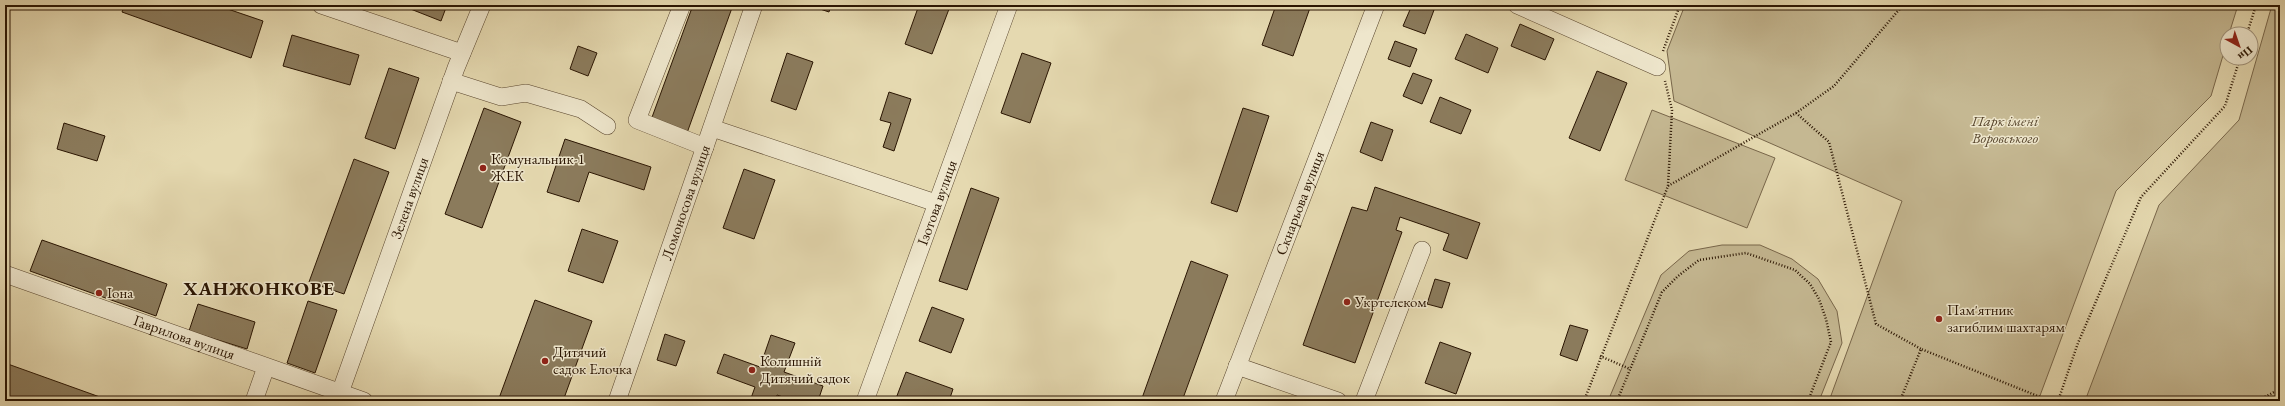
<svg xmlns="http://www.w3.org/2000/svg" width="2285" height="406" viewBox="0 0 2285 406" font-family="'EB Garamond',serif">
<rect width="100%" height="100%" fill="#e5d9b0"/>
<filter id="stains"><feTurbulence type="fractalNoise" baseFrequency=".005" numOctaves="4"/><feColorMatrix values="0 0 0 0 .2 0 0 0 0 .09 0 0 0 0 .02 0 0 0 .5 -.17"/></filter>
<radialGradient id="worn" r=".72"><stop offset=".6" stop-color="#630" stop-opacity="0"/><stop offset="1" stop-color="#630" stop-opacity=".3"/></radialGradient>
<path fill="#c5b892" stroke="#78664a" d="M 1685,5 L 2238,5 L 2229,34 L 2227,34 L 2227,42 L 2211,96 L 2116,191 L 2038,401 L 1829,401 L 1902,201 L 1674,101 L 1667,51 Z
M 2272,5 L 2280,5 L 2280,401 L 2085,401 L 2159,205 L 2239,120 Z
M 1652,110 L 1775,158 L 1747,228 L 1625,180 Z
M 1722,245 L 1760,245 L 1792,259 L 1818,279 L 1837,311 L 1842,343 L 1819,401 L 1608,401 L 1661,275 L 1689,251 Z"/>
<path fill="#8b7b5c" stroke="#2a1502" d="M 125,5 L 216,5 L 263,21 L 251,58 L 122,12 Z
M 409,5 L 447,5 L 441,21 L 408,8 Z
M 693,5 L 733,5 L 687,133 L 651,120 Z
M 808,5 L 831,5 L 829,12 Z
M 919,5 L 938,5 L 949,9 L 932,54 L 905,44 Z
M 1276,5 L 1311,5 L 1293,56 L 1262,45 Z
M 1412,5 L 1420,5 L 1434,10 L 1425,34 L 1403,26 Z
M 1520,24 L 1554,39 L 1545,60 L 1511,46 Z
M 1466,34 L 1498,48 L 1488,73 L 1455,59 Z
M 292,35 L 359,55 L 350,85 L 283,66 Z
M 1395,41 L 1417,49 L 1410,67 L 1388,59 Z
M 578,46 L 597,53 L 588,76 L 570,69 Z
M 787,53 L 813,62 L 796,110 L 771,101 Z
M 1022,53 L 1051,63 L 1030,123 L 1001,113 Z
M 389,68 L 419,78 L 395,149 L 365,138 Z
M 1597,71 L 1627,83 L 1600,151 L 1569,138 Z
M 1413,73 L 1432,80 L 1422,104 L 1403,96 Z
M 889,92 L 911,99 L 894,151 L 883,147 L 891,123 L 880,120 Z
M 1440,97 L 1471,110 L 1461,134 L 1430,122 Z
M 484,108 L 521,122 L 482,228 L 445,214 Z
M 1243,108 L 1269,116 L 1237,212 L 1211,203 Z
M 1371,122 L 1393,130 L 1382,161 L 1360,152 Z
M 64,123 L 105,136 L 97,161 L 57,149 Z
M 565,139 L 651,167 L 644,190 L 589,172 L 579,202 L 547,192 Z
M 354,159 L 389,172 L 344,294 L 309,282 Z
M 744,169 L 775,180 L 754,239 L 723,228 Z
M 1375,187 L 1480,223 L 1467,259 L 1443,250 L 1449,234 L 1400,217 L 1396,230 L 1402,232 L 1355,363 L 1303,345 L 1352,207 L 1367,211 Z
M 971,188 L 999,198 L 967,290 L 939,281 Z
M 582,229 L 618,241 L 603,283 L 568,271 Z
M 42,240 L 167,284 L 156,316 L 30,271 Z
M 1191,261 L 1228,275 L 1182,401 L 1141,401 Z
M 1435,279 L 1450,283 L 1442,308 L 1427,304 Z
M 535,300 L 592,321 L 563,401 L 498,401 Z
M 308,301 L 337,310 L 315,373 L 287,363 Z
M 198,304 L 255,322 L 247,349 L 189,331 Z
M 932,307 L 964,319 L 951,353 L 919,341 Z
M 1570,325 L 1588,330 L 1577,361 L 1560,355 Z
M 665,334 L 685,341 L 676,366 L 657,360 Z
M 771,335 L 795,343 L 784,372 L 823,386 L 818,401 L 795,401 L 777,395 L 775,401 L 750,401 L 755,387 L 717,373 L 724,354 L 760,367 Z
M 1440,342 L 1471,353 L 1456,394 L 1425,383 Z
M 5,363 L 111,401 L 5,401 Z
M 906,372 L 953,389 L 949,401 L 895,401 Z"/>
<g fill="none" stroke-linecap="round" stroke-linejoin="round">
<defs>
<g id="minor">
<path d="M 321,5 L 462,53"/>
<path d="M 682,5 L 637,120 L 705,147"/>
<path d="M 1517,5 L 1657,67"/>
<path d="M 451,81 L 501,97 L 526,93 L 581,109 L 607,126"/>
<path d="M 712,128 L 936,203"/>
<path id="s1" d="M 5,274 L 364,401"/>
<path d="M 1237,366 L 1338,401"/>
<path id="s2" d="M 340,393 L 456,68 L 482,5"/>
<path d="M 254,401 L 266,367"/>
<path id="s3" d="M 617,401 L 754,5"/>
<path id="s4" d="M 865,401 L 1009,5"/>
<path id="s5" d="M 1224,401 L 1376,5"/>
<path d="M 1364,401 L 1422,250"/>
</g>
</defs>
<use href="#minor" stroke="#59462e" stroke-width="18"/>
<path stroke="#2a1502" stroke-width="2.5" stroke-dasharray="1 2" stroke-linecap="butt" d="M 2247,34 L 2256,5
M 1663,51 L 1680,5
M 1796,113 L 1829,142 L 1876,324 L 1921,349
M 1668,186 L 1796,113 L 1834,86 L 1903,5
M 1600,356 L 1630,369
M 1584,401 L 1668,186 L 1672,110 L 1665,81
M 1617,401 L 1662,292 L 1678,276 L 1699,260 L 1746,253 L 1795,270 L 1810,284 L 1819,299 L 1826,319 L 1831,342 L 1808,401
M 1900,401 L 1921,349 L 2050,401
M 2058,401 L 2078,343 L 2141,197 L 2225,106 L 2240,58
M 2257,401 L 2280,389"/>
<use href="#minor" stroke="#eee6cc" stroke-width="17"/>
</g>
<g fill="#8f2418" stroke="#eee6cc" stroke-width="1.5">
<circle cx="483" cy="168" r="4"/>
<circle cx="99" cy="293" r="4"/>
<circle cx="1347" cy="302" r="4"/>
<circle cx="1939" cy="319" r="4"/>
<circle cx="545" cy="361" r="4"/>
<circle cx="752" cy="370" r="4"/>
</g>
<g text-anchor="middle" stroke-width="3" stroke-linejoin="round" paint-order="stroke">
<g font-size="15" font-style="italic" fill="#58462d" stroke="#eee6cc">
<text x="2005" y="126">Парк імені<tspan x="2005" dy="17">Воровського</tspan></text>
</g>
<g font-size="15" fill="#2a1502" stroke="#eee6cc" text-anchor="start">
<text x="491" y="164">Комунальник-1<tspan x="491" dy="17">ЖЕК</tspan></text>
<text x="107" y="298">Іона</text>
<text x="1355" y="307">Укртелеком</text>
<text x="1947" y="315">Пам'ятник<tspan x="1947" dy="17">загиблим шахтарям</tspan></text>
<text x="553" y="357">Дитячий<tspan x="553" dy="17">садок Елочка</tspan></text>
<text x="760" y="366">Колишній<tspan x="760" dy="17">Дитячий садок</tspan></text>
</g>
<g font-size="15" fill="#2a1502" stroke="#eee6cc">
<text dy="5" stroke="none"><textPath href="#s2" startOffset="207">Зелена вулиця</textPath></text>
<text dy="5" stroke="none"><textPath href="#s3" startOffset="210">Ломоносова вулиця</textPath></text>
<text dy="5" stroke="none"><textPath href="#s4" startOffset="211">Ізотова вулиця</textPath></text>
<text dy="5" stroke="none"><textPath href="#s5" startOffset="212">Скнарьова вулиця</textPath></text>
<text dy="5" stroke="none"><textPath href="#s1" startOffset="190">Гаврилова вулиця</textPath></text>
</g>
<g font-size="19" font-weight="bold" letter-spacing="1" fill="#2a1502" stroke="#eee6cc">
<text x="259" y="295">ХАНЖОНКОВЕ</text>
</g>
</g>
<rect width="2285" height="406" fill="none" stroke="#e5d9b0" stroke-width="20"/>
<rect x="6" y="6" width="2273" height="394" fill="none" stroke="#2a1502" stroke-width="2"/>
<rect x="10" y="10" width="2265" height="386" fill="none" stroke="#2a1502"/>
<g transform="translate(2239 46) rotate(140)"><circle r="19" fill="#eee6cc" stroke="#a0927b"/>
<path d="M0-3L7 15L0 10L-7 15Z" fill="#8f2418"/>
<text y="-6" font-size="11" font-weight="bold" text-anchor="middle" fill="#2a1502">Пн</text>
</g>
<rect width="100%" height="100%" filter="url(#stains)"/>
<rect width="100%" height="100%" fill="url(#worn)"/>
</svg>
